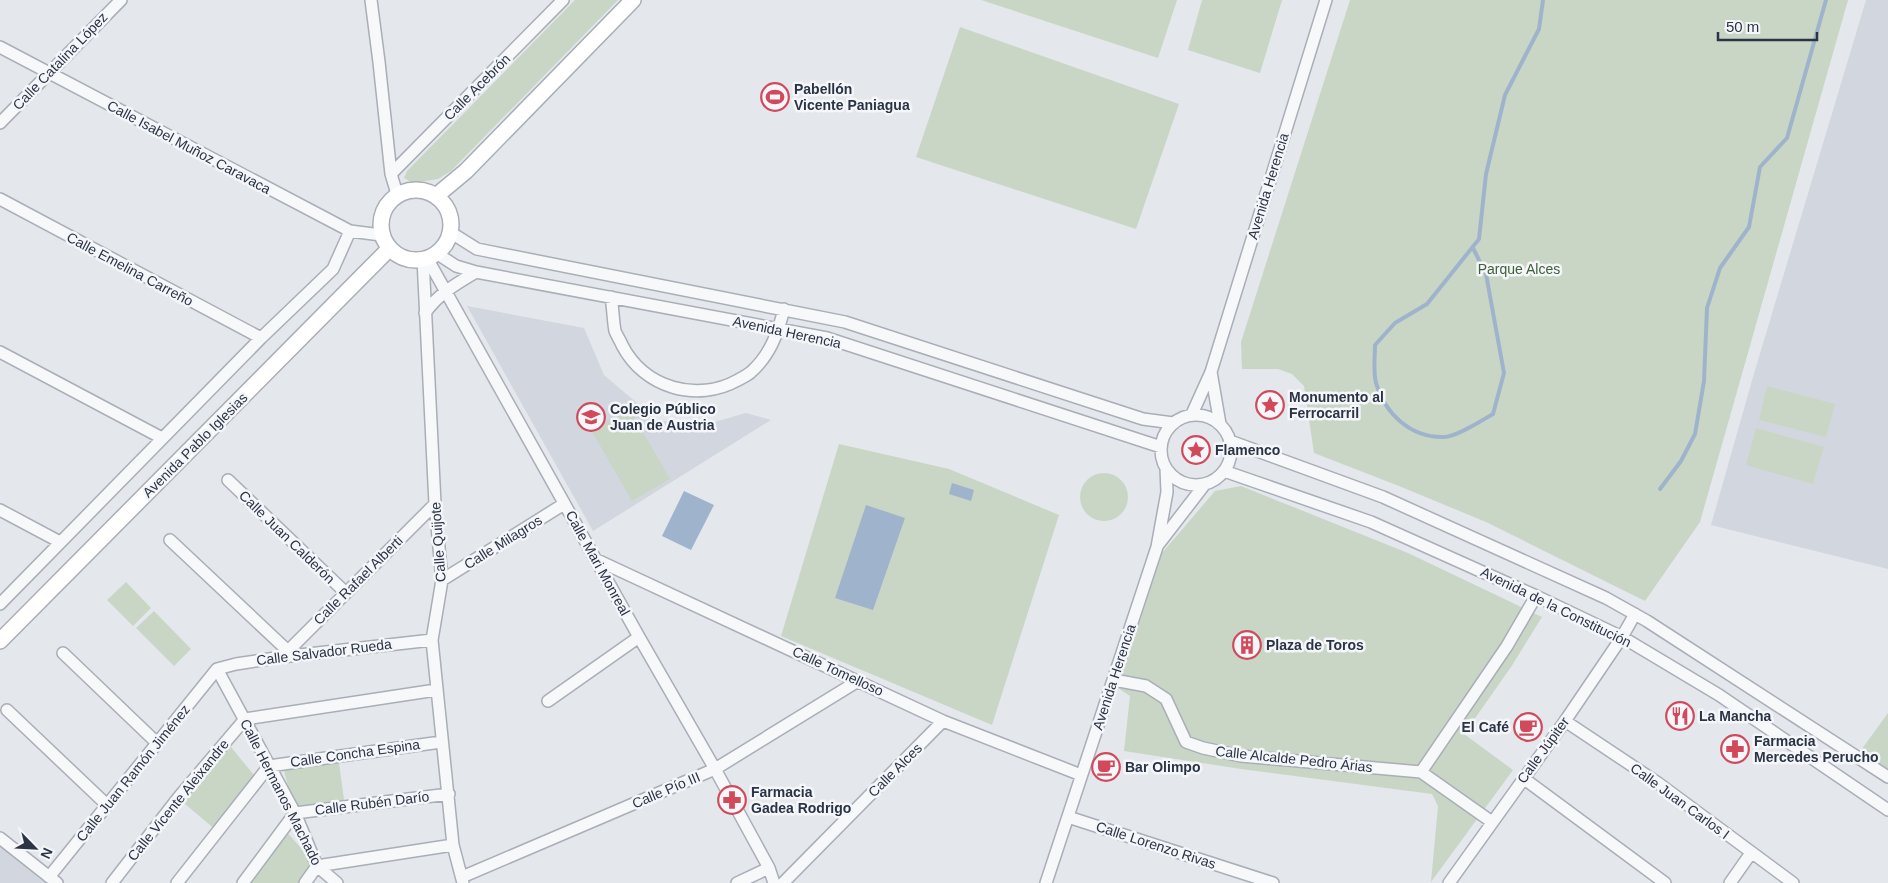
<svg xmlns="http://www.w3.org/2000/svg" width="1888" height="883" viewBox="0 0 1888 883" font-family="Helvetica,sans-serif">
<rect width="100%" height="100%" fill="#e4e7ec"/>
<path fill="#d2d6de" d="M 1866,0 L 1888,0 L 1888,569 L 1711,525 L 1753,377 Z
M 467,306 L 584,328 L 604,375 L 658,421 L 711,423 L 746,413 L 771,420 L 593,531 Z
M 0,838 L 57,883 L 0,883 Z"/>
<path fill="#c9d6c5" d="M 575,0 L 618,0 L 451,171 L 438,179 L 413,183 L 404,178 L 407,171 Z
M 981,0 L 1177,0 L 1158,58 Z
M 1202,0 L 1282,0 L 1260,73 L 1188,50 Z
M 1350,0 L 1848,0 L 1700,522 L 1645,601 L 1486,522 L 1399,486 L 1314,453 L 1304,386 L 1292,374 L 1278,369 L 1242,369 L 1241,342 Z
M 960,27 L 1179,104 L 1136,229 L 916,157 Z
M 1767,386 L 1835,404 L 1826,437 L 1759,420 Z
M 629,408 L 670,479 L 632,501 L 591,430 Z
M 1756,428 L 1824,447 L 1813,484 L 1746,465 Z
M 839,444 L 949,469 L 1059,515 L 992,725 L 781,636 Z
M1080 497a24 24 0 1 1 48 0a24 24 0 1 1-48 0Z
M 1241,486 L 1408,553 L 1542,617 L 1511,667 L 1464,734 L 1513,770 L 1431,882 L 1438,806 L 1432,794 L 1241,769 L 1124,751 L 1130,696 L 1118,688 L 1162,553 L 1215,491 Z
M 126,582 L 151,608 L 133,626 L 107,600 Z
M 154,611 L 191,649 L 174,666 L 136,628 Z
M 1888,713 L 1888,777 L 1856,757 Z
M 226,741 L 258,780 L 217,831 L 178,798 Z
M 338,756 L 345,807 L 295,813 L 282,763 Z
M 284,829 L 317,866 L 305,883 L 244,883 Z"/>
<path fill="#9fb4cc" d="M 952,483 L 974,490 L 971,501 L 949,494 Z
M 684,491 L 714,505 L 691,550 L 662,536 Z
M 866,505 L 905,518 L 873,610 L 835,598 Z"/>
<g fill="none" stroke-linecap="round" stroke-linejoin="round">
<path stroke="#9fb4cc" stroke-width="4" d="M 1473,248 L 1486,274 L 1504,373 L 1493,414 C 1481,421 1456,437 1444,437 C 1411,438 1385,414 1376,383 C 1373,372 1375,356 1375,345 L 1395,323 L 1427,304 L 1479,239 L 1486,174 L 1505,95 L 1539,29 L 1543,0
M 1660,489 L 1681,461 L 1695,434 L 1704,381 L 1707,308 L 1720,268 L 1749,227 L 1760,167 L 1787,138 L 1826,0"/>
<defs>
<path id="minor" d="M 371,0 L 379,62 L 391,174 L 397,194
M 0,47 L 350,231 L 381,235
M 0,123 L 121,0
M 391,174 L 563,0
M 0,199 L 261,338
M 450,232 L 477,249 L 845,322 L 1143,419 L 1173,423
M 436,253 L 456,266 L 476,272 L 827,338 L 1161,447
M 427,258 L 639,637 L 715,769 L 769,868 L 774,883
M 423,259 L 435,504 L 442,580 L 432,640 L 453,845 L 463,883
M 611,297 C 613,308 613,320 615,331 C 617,336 620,340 622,345 C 644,388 697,403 738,380 C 743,377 748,375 751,372 C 770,355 778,333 784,309
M 425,313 C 438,294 456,284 476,272
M 0,352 L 162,438
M 1211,372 L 1220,424
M 1192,414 L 1211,372 L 1326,0
M1161 450a35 35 0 1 1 70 0a35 35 0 1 1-70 0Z
M 1230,441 L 1383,497 L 1606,598 L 1647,621 L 1888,777
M 1224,471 L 1371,522 L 1536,596 L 1622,637 L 1719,695 L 1888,810
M 228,480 L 346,593
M 0,510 L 60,542
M 170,540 L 288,651
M 1158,545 L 1205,484
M 597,560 L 943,721 L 1081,775
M 442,580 L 564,504
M 0,604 L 261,338 L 333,269 L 350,231
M 63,653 L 157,743
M 282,657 L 435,504
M 217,669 L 295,813 L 317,866 L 337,883
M 217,669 L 236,664 L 282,657 L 432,640
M 1114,680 L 1146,686 L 1166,699 L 1186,742 L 1203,748 L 1241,756 L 1421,772 L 1492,822
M 548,701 L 639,637
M 7,710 L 107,805
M 1565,721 L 1658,783 L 1793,883
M 1421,772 L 1507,646 L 1536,596
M 1523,778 L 1665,883
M 1068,817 L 1273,883
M 0,838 L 57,883
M 49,877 L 217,669
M 462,877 L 715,769 L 858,681
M 112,883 L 178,798 L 245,719 L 436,690
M 177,883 L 269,766 L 441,742
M 243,883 L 295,813 L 449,794
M 305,883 L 317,866 L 453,845
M 737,883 L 769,868
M 783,883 L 943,721
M 1046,883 L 1157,547 L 1167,492 L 1166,468
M 1449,883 L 1565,721 L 1622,637 L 1635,614
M 1730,883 L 1751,853"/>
<path id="secondary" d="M381 225a35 35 0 1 1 70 0a35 35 0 1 1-70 0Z
M 436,196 L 466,171 L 633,0
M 0,641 L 389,249"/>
</defs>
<use href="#minor" stroke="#a9aeb7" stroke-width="14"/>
<use href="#secondary" stroke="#a9aeb7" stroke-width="18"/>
<use href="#minor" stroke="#f7f8fa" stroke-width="11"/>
<use href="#secondary" stroke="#fff" stroke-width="15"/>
</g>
<defs>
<symbol id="stadium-ring" viewBox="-11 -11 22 22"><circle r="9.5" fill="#f4f6f9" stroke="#d1495b" stroke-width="1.5"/><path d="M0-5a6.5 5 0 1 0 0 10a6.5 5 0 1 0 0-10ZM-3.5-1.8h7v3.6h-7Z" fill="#d1495b"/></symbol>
<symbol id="sight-ring" viewBox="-11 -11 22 22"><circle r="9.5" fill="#f4f6f9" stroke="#d1495b" stroke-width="1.5"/><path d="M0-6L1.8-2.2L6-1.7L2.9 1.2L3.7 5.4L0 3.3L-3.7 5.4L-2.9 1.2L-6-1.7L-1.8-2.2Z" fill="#d1495b"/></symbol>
<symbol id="school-ring" viewBox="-11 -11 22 22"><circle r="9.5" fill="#f4f6f9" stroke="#d1495b" stroke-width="1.5"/><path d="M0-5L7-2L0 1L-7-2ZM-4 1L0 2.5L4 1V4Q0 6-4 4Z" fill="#d1495b"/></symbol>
<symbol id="building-ring" viewBox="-11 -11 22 22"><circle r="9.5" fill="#f4f6f9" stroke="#d1495b" stroke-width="1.5"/><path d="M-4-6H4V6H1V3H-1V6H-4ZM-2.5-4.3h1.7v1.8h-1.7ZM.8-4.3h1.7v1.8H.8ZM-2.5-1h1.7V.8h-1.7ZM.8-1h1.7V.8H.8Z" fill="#d1495b"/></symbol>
<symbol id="restaurant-ring" viewBox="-11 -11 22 22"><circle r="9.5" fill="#f4f6f9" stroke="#d1495b" stroke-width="1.5"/><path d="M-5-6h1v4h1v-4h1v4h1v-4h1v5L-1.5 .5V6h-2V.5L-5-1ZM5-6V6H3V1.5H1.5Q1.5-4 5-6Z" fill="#d1495b"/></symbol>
<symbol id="cafe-ring" viewBox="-11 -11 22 22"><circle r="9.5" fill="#f4f6f9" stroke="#d1495b" stroke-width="1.5"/><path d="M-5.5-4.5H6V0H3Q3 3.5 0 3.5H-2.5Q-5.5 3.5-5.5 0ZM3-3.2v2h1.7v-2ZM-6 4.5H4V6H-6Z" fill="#d1495b"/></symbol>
<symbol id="pharmacy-ring" viewBox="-11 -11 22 22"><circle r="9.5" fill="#f4f6f9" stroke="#d1495b" stroke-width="1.5"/><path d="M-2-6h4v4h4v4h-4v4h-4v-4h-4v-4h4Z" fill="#d1495b"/></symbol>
</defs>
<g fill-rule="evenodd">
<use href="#stadium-ring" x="759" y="81" width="32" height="32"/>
<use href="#sight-ring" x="1254" y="389" width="32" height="32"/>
<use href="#school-ring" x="575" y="401" width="32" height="32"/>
<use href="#sight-ring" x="1180" y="434" width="32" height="32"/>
<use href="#building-ring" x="1231" y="629" width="32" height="32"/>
<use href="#restaurant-ring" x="1664" y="700" width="32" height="32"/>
<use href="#cafe-ring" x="1512" y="711" width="32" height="32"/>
<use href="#pharmacy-ring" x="1719" y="733" width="32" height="32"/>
<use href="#cafe-ring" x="1090" y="751" width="32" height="32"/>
<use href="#pharmacy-ring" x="716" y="784" width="32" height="32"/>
</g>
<g text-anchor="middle" stroke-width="5" stroke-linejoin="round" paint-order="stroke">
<g font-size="14" fill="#2b3445" stroke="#f4f6f9">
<text transform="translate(60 61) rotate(-46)" y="5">Calle Catalina López</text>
<text transform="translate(477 87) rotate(-45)" y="5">Calle Acebrón</text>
<text transform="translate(189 147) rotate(28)" y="5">Calle Isabel Muñoz Caravaca</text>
<text transform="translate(1268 186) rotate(-73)" y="5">Avenida Herencia</text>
<text transform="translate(130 269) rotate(28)" y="5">Calle Emelina Carreño</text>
<text transform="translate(787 332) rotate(12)" y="5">Avenida Herencia</text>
<text transform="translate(195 445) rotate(-45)" y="5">Avenida Pablo Iglesias</text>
<text transform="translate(287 537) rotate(44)" y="5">Calle Juan Calderón</text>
<text transform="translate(438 542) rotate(-94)" y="5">Calle Quijote</text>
<text transform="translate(503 542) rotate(-32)" y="5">Calle Milagros</text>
<text transform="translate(598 563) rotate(61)" y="5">Calle Mari Monreal</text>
<text transform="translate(358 580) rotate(-45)" y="5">Calle Rafael Alberti</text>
<text transform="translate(1556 607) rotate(26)" y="5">Avenida de la Constitución</text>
<text transform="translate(324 652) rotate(-7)" y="5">Calle Salvador Rueda</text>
<text transform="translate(838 671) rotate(25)" y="5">Calle Tomelloso</text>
<text transform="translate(1114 677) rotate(-72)" y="5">Avenida Herencia</text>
<text transform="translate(1543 750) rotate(-54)" y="5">Calle Júpiter</text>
<text transform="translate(355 753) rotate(-8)" y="5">Calle Concha Espina</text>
<text transform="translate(1294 759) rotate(6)" y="5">Calle Alcalde Pedro Árias</text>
<text transform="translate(895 770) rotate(-45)" y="5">Calle Alces</text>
<text transform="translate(133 773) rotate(-51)" y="5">Calle Juan Ramón Jiménez</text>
<text transform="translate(666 790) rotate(-23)" y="5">Calle Pío III</text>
<text transform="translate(281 792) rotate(63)" y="5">Calle Hermanos Machado</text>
<text transform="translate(178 800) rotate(-51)" y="5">Calle Vicente Aleixandre</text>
<text transform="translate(1680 801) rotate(36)" y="5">Calle Juan Carlos I</text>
<text transform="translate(372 803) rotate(-7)" y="5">Calle Rubén Darío</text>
<text transform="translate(1156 845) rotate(18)" y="5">Calle Lorenzo Rivas</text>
</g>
<g font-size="14" font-weight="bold" fill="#2b3445" stroke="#f4f6f9" text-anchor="start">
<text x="794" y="94">Pabellón<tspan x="794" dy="16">Vicente Paniagua</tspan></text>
<text x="1289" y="402">Monumento al<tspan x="1289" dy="16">Ferrocarril</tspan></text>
<text x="610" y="414">Colegio Público<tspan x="610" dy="16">Juan de Austria</tspan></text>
<text x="1215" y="455">Flamenco</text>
<text x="1266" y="650">Plaza de Toros</text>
<text x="1699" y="721">La Mancha</text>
<text x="1509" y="732" text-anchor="end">El Café</text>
<text x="1754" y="746">Farmacia<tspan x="1754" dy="16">Mercedes Perucho</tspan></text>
<text x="1125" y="772">Bar Olimpo</text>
<text x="751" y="797">Farmacia<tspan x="751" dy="16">Gadea Rodrigo</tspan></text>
</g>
<g font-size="14" fill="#3f6138" stroke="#f4f6f9">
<text x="1519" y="274">Parque Alces</text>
</g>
</g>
<g transform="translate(35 848) rotate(114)" stroke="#f4f6f9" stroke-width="4" paint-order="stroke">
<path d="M0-4L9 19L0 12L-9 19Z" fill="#2b3445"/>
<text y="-8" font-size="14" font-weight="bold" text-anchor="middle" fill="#2b3445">N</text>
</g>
<path d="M1718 32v8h99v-8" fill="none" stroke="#2b3445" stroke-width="2.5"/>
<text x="1726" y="32" font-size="15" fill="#2b3445" stroke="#f4f6f9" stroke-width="4" paint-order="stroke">50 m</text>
</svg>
